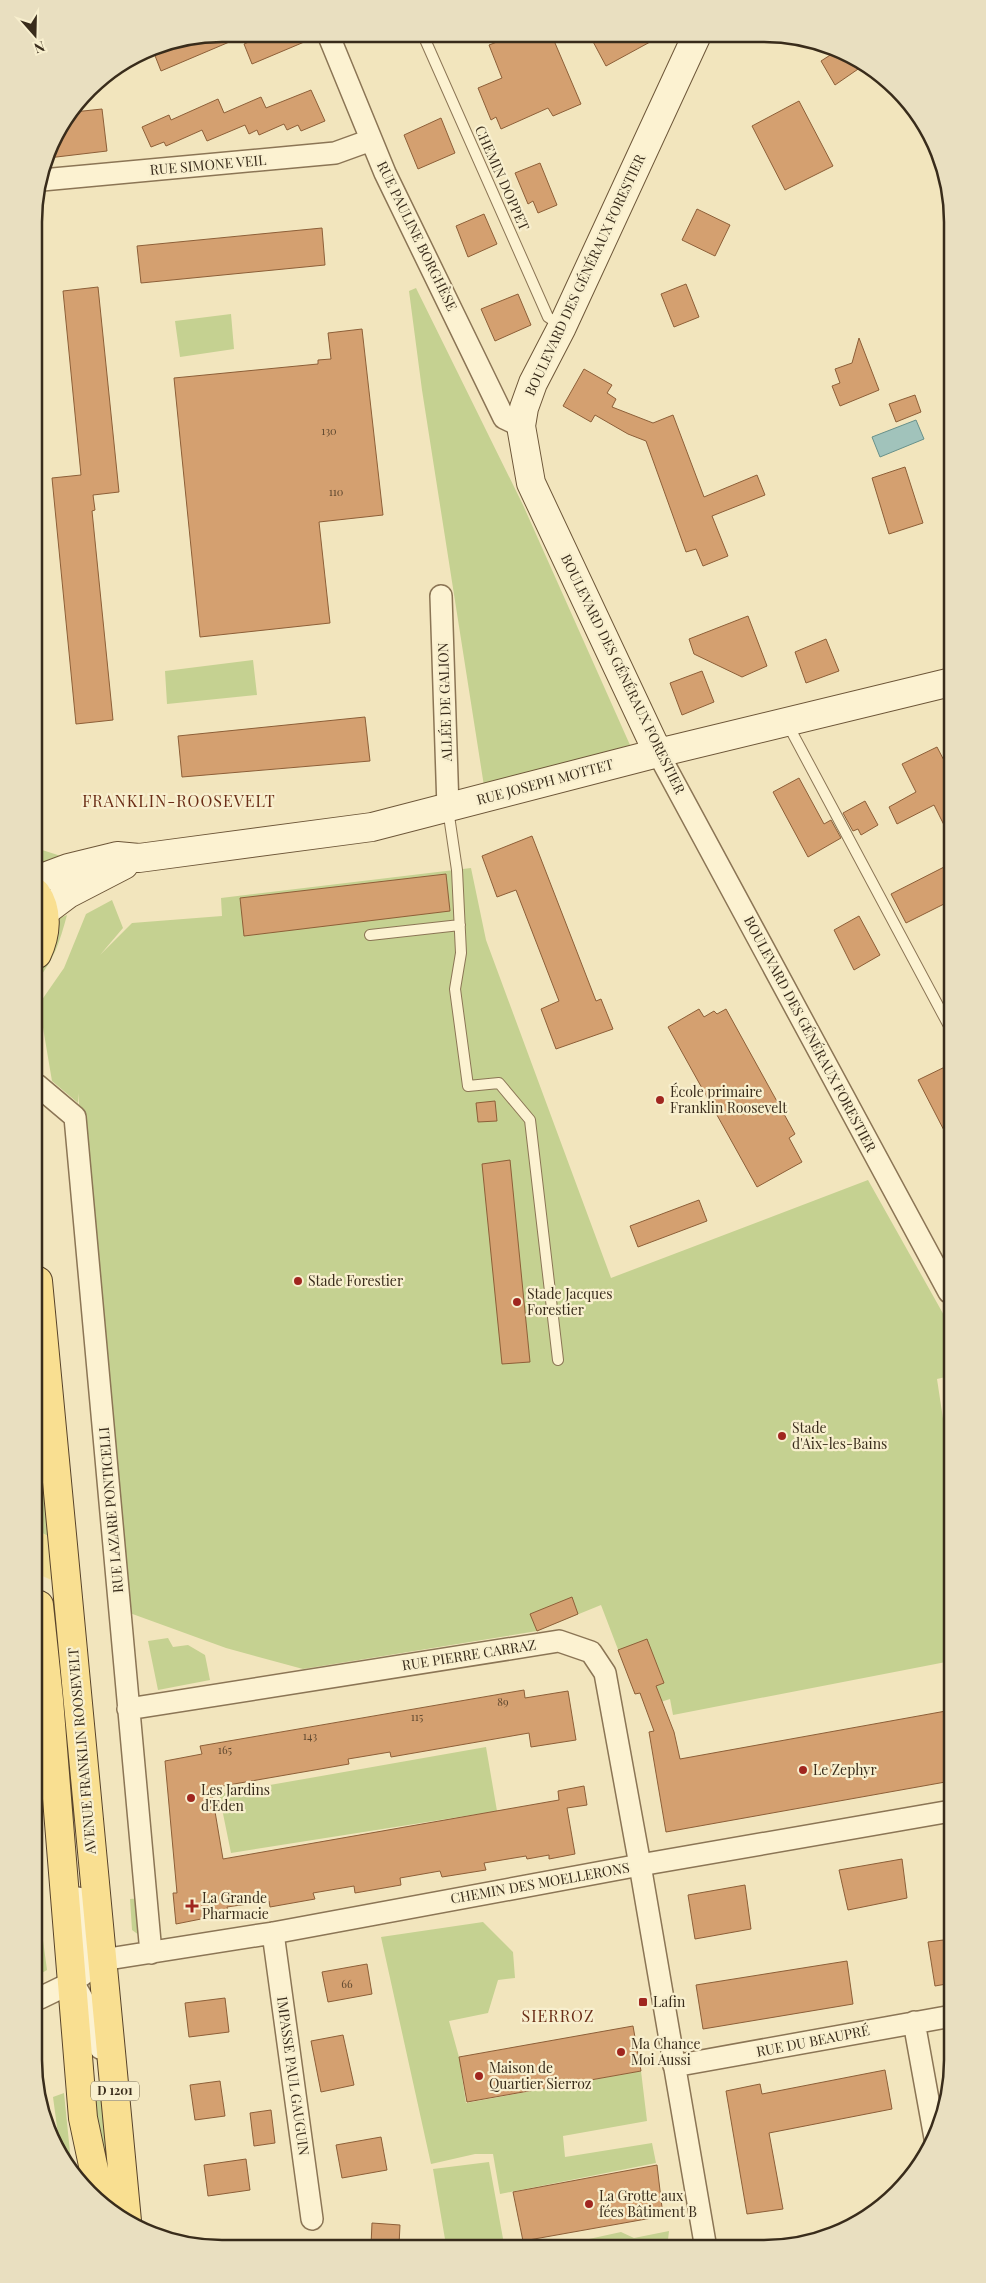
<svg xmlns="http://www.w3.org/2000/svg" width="986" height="2283" viewBox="0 0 986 2283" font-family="'Playfair Display',serif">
<rect width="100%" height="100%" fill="#f2e5bd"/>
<path fill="#c5d191" d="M 416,288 L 523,505 L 630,745 L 484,786 L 422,390 L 409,291 Z
M 231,314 L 234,349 L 180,357 L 175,321 Z
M 253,660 L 257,695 L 167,704 L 165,671 Z
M 36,848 L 64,857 L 45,867 L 36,865 Z
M 471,868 L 486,940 L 611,1278 L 868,1180 L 950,1326 L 950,1376 L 937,1379 L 950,1465 L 951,1661 L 673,1715 L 670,1699 L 645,1707 L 640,1693 L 635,1694 L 601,1605 L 537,1631 L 303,1669 L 226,1648 L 127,1612 L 78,1093 L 78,1103 L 52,1081 L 39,1004 L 64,968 L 86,914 L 112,900 L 123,928 L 100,955 L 132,923 L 222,916 L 221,898 Z
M 67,915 C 59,944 55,957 37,981 L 37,967 L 56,934 L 60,918 Z
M 38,1485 L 46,1490 L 50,1537 L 38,1531 Z
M 168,1638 L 173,1647 L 188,1645 L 205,1655 L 210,1680 L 158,1690 L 148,1641 Z
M 486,1747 L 497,1811 L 231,1853 L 219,1794 Z
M 142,1898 L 142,1934 L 139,1935 L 132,1930 L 130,1899 Z
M 40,1918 L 47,1970 L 40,1974 Z
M 483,1922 L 513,1952 L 515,1978 L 498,1980 L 488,2013 L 449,2021 L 459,2057 L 466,2103 L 641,2071 L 647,2121 L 563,2136 L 565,2157 L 652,2143 L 656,2163 L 500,2194 L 493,2154 L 475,2154 L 431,2164 L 381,1937 Z
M 90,2025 L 95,2086 L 110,2109 L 114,2212 L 107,2207 L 90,2095 Z
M 64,2093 L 72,2172 L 61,2157 L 53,2097 Z
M 489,2162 L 504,2244 L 446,2245 L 433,2169 Z
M 669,2231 L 668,2240 L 648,2244 L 630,2244 L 623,2240 L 603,2244 L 566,2244 L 621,2232 L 634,2238 Z"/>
<path fill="#f1df97" d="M 38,1531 L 50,1537 L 54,1581 L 40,1575 Z"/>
<path fill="#a1c3bb" stroke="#68918a" d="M 916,420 L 924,439 L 880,457 L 872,437 Z"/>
<path fill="#d4a070" stroke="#8d5f38" d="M 223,34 L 232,34 L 234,40 L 161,71 L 152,48 Z
M 268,34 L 316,34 L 316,37 L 252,64 L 244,44 Z
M 513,36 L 552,36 L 581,104 L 553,116 L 548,108 L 501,129 L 496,117 L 491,120 L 478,88 L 502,78 L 489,45 Z
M 590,36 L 661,36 L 606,66 Z
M 838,50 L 847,53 L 864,65 L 835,85 L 821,61 Z
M 311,90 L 325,121 L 301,131 L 298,125 L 287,130 L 284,124 L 259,135 L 257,130 L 249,134 L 245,125 L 207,141 L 202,130 L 166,146 L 164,142 L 151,147 L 142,127 L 169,115 L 171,120 L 218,99 L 224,113 L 261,97 L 266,108 Z
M 799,101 L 833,166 L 785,190 L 752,126 Z
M 102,109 L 107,151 L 48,158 L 53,139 L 74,112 Z
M 441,118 L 455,153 L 418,169 L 404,135 Z
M 540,163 L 557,205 L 538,213 L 533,201 L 528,204 L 515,173 Z
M 697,209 L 730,225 L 715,256 L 682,240 Z
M 484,214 L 497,244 L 468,257 L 456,226 Z
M 322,228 L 325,265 L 141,283 L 137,246 Z
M 686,284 L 699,317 L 674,327 L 661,294 Z
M 98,287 L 119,492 L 93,495 L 95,510 L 92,511 L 113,720 L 76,724 L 52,478 L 81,475 L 63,291 Z
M 518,294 L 531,325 L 495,341 L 481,309 Z
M 362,329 L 383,515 L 319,522 L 330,623 L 200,637 L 174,378 L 318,364 L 318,360 L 331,359 L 328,333 Z
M 859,338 L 879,390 L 840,406 L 832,386 L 840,383 L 835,369 L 852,363 Z
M 584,369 L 612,385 L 607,393 L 616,399 L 612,407 L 653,423 L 673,415 L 704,497 L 757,475 L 765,495 L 712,516 L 728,556 L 703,566 L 696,549 L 686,552 L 646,441 L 628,434 L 595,415 L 591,422 L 563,406 Z
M 915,395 L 921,412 L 896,422 L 889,404 Z
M 905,467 L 923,523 L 889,534 L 872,478 Z
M 748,616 L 767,666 L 742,677 L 694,654 L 689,639 Z
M 826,639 L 839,671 L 806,683 L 795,652 Z
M 702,671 L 714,702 L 682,715 L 670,683 Z
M 365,717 L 370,761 L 182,777 L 178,736 Z
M 937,747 L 948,768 L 948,833 L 934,805 L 897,824 L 889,807 L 916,792 L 902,764 Z
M 799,778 L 824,824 L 831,820 L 841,838 L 808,857 L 773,792 Z
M 865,801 L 878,825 L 861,835 L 858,829 L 853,831 L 843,813 Z
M 532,836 L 596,1001 L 601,999 L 613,1029 L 556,1049 L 541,1009 L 559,1001 L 516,890 L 497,897 L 482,856 Z
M 948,865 L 948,902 L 906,923 L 891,894 Z
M 446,874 L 450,911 L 244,936 L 240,898 Z
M 859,916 L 880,955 L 854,970 L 834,930 Z
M 699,1009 L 704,1017 L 714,1011 L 717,1014 L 726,1009 L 795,1134 L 789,1138 L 802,1162 L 757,1187 L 668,1027 Z
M 949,1065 L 949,1140 L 918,1080 Z
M 495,1101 L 497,1121 L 478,1122 L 476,1103 Z
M 510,1160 L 530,1362 L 502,1364 L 482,1164 Z
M 699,1200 L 707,1221 L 638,1247 L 630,1226 Z
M 572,1597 L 578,1614 L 537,1631 L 530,1614 Z
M 647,1639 L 664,1683 L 656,1686 L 674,1732 L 680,1759 L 946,1711 L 951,1737 L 951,1781 L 666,1832 L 649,1732 L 654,1731 L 640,1693 L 635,1694 L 618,1650 Z
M 524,1690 L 525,1698 L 568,1691 L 576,1740 L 531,1747 L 529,1733 L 391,1757 L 390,1752 L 348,1759 L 349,1764 L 211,1788 L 223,1859 L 559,1800 L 558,1791 L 584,1786 L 587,1805 L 567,1808 L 575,1854 L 549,1859 L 549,1855 L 527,1859 L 526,1856 L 484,1863 L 486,1870 L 442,1877 L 440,1871 L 400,1878 L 401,1885 L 355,1893 L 354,1886 L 313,1893 L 315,1899 L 270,1907 L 269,1901 L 227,1907 L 228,1911 L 205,1915 L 206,1918 L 176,1924 L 173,1893 L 177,1893 L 165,1761 L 202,1754 L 200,1746 Z
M 902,1859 L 907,1898 L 848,1910 L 839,1870 Z
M 745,1885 L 751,1929 L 695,1939 L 688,1895 Z
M 951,1939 L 952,1983 L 935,1986 L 928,1942 Z
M 847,1961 L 853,2004 L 703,2029 L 696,1985 Z
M 367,1964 L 372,1994 L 328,2002 L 322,1972 Z
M 225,1998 L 229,2032 L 189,2037 L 185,2003 Z
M 633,2026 L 641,2071 L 467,2102 L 459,2057 Z
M 343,2035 L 354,2085 L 321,2092 L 311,2041 Z
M 885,2070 L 892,2109 L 769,2133 L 783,2209 L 747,2214 L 726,2091 L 760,2084 L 762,2094 Z
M 220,2081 L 225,2116 L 195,2120 L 190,2085 Z
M 271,2110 L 275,2143 L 254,2146 L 250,2113 Z
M 381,2137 L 387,2170 L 342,2178 L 336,2145 Z
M 246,2159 L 250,2190 L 208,2196 L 204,2165 Z
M 657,2165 L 663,2216 L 523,2241 L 513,2192 Z
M 372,2223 L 400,2225 L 399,2245 L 371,2245 Z"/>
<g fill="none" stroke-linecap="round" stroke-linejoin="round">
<defs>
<path id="lane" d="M 423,35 L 548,317 L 561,326
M 787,723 L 949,1026
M 448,809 L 457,870 L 461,953 L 455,989 L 468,1086 L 499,1083 L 530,1120 L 558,1360
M 370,935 L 460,925"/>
<path id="street" d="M 328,34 L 385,173 L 504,418 L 521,426
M 42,180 L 335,153 L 371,140
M 441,596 L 448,808
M 658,753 L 949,1292
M 37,1085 L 75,1117 L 151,1953
M 128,1709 L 559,1641 L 591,1652 L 605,1673 L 640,1865 L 705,2243
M 78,1898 L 84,1952 L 102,1960
M 273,1933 L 312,2219
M 73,1982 L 97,2025 L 100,2048
M 40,1998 L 73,1982 L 102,1960 L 273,1933 L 640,1865 L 951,1811
M 914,2022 L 935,2138
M 674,2066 L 952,2016"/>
<path id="secondary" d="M 658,753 L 531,483 L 521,426 L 524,408 L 533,383 L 562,327 L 696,37
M 36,880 L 68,868 L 117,856 L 139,858 L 372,827 L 658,753 L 947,683
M 44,912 L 68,894 L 124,865"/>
<path id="primary" d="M 36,893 C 49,911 46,935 37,954
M 38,1281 L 127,2221
M 39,1605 L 49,1700 L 83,2118 L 101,2203"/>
</defs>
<use href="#lane" stroke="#8b7555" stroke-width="12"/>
<use href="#street" stroke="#8b7555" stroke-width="24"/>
<use href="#secondary" stroke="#6d5638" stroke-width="30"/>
<use href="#primary" stroke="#58432a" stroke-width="30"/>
<use href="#lane" stroke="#fcf2d1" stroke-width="10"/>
<use href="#street" stroke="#fcf2d1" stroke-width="21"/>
<use href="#secondary" stroke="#fcf2d1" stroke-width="28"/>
<use href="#primary" stroke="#f9df91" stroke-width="28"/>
</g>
<g fill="#a0261f" stroke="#f8efce" stroke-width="2">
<circle cx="660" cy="1100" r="5"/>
<circle cx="298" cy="1281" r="5"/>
<circle cx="517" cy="1302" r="5"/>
<circle cx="782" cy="1436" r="5"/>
<circle cx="803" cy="1770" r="5"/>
<circle cx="191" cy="1798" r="5"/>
<path d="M189.5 1898.5h5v5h5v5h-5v5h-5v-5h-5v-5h5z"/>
<rect x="638" y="1997" width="10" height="10" rx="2.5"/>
<circle cx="621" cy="2052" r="5"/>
<circle cx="479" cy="2076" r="5"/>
<circle cx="589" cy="2204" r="5"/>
</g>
<g text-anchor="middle" stroke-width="4.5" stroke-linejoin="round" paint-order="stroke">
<g font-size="11" fill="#604930">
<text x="329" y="435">130</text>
<text x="336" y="496">110</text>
<text x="503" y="1706">89</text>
<text x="417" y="1721">115</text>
<text x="310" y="1740">143</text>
<text x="225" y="1754">165</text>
<text x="347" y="1988">66</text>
</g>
<rect fill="#f8efce" stroke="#726651" stroke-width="1" x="91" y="2081.5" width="48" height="19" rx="4"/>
<g font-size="12" font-weight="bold" fill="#392c1b">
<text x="115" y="2095">D 1201</text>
</g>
<g font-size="14" fill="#392c1b" stroke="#f8efce">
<text transform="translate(208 165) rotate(-5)" y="5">RUE SIMONE VEIL</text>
<text transform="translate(502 178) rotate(66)" y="5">CHEMIN DOPPET</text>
<text transform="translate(417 236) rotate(64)" y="5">RUE PAULINE BORGHÈSE</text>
<text transform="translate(585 275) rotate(-65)" y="5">BOULEVARD DES GÉNÉRAUX FORESTIER</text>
<text transform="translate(623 674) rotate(64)" y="5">BOULEVARD DES GÉNÉRAUX FORESTIER</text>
<text transform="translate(445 702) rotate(-92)" y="5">ALLÉE DE GALION</text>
<text transform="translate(545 782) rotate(-15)" y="5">RUE JOSEPH MOTTET</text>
<text transform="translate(810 1034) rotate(62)" y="5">BOULEVARD DES GÉNÉRAUX FORESTIER</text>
<text transform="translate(111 1510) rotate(-95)" y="5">RUE LAZARE PONTICELLI</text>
<text transform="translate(469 1655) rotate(-9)" y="5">RUE PIERRE CARRAZ</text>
<text transform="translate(82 1751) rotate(-95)" y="5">AVENUE FRANKLIN ROOSEVELT</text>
<text transform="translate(540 1883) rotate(-10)" y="5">CHEMIN DES MOELLERONS</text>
<text transform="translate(813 2041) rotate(-11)" y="5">RUE DU BEAUPRÉ</text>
<text transform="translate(293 2076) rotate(82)" y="5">IMPASSE PAUL GAUGUIN</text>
</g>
<g font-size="14" fill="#392c1b" stroke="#f8efce" text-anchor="start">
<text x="670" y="1097">École primaire<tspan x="670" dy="16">Franklin Roosevelt</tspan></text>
<text x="308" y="1286">Stade Forestier</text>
<text x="527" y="1299">Stade Jacques<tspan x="527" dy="16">Forestier</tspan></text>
<text x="792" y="1433">Stade<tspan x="792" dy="16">d'Aix-les-Bains</tspan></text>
<text x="813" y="1775">Le Zephyr</text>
<text x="201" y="1795">Les Jardins<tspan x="201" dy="16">d'Eden</tspan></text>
<text x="202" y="1903">La Grande<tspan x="202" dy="16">Pharmacie</tspan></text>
<text x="653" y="2007">Lafin</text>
<text x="631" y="2049">Ma Chance<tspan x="631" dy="16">Moi Aussi</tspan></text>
<text x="489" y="2073">Maison de<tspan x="489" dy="16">Quartier Sierroz</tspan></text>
<text x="599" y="2201">La Grotte aux<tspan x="599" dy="16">fées Bâtiment B</tspan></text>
</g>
<g font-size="16" letter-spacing="1" fill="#6a2d16" stroke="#f8efce">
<text x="179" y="807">FRANKLIN-ROOSEVELT</text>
<text x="558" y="2022">SIERROZ</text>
</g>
</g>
<path d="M0 0H986V2283H0ZM222 42H764A180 180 0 0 1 944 222V2060A180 180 0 0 1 764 2240H222A180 180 0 0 1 42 2060V222A180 180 0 0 1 222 42Z" fill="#e9dfc0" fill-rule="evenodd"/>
<path fill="none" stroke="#392c1b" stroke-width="2.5" d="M222 42H764A180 180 0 0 1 944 222V2060A180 180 0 0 1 764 2240H222A180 180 0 0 1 42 2060V222A180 180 0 0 1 222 42Z"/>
<g transform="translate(35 35) rotate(160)" stroke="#f8efce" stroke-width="4" paint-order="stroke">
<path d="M0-4L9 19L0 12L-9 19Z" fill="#392c1b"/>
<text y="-8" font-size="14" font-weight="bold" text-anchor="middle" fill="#392c1b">N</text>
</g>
</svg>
